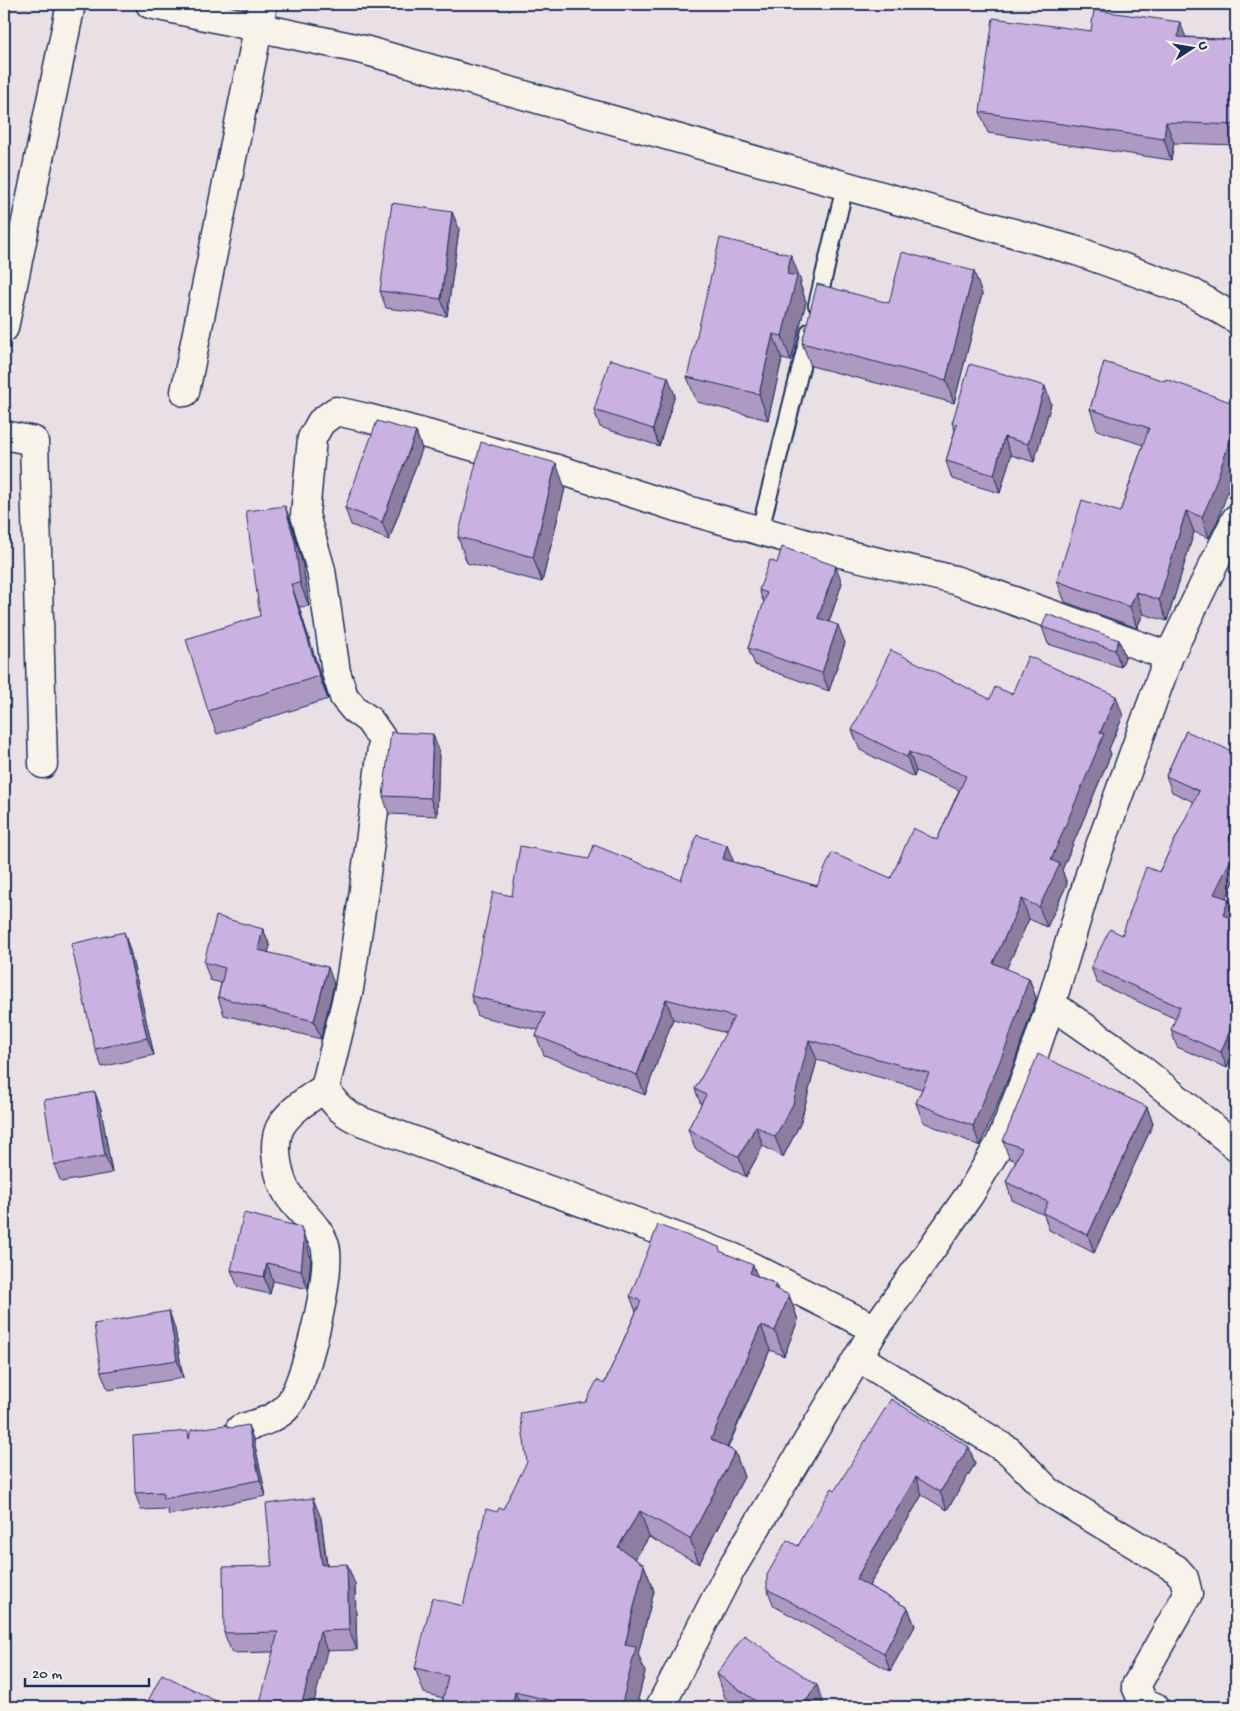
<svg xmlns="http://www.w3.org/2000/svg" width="1240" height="1711" viewBox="0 0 1240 1711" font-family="'Gochi Hand',sans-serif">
<rect width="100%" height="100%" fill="#e9e0e6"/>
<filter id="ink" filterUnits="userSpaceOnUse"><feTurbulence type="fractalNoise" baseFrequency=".02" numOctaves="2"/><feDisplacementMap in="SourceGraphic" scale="10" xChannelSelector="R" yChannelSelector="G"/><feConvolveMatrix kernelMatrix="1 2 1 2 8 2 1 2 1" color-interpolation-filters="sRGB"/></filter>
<g filter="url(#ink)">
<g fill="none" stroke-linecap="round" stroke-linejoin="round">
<defs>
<path id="lane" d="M 817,305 L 845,186
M 760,530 L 810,331"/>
<path id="street" d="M 150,4 L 364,50 L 1077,251 L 1191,292 L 1236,319
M 4,328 L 71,4
M 185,392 L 263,4
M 4,435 L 34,441 L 43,764
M 1051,1004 L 1120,1052 L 1236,1146
M 875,1329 L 734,1258 L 363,1122 C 344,1114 335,1106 325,1088 L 349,989 L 363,897 L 383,740 L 369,720 L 354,709 L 344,697 L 336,672 L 321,570 L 305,515 L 312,438 L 321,422 L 336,411 L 367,418 L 557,469 L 673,506 L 828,550 L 955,580 L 1169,656
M 858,1357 L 1009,1451 L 1049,1492 L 1176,1569 L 1184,1578 L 1188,1594 L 1136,1686 L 1143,1702 L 1155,1707
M 240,1429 C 255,1424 273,1420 285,1409 C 305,1391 333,1270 325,1245 C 319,1227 300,1212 289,1196 C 278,1180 270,1142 282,1124 C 293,1108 310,1098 325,1088
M 660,1707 L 730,1571 L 815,1429 L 875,1329 L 970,1194 L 1000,1143 L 1029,1069 L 1051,1004 L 1091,871 L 1169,656 L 1236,519"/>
</defs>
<use href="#lane" stroke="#1b2f5e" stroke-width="20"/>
<use href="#street" stroke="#1b2f5e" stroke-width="31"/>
<use href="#lane" stroke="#f7f3e8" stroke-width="16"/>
<use href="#street" stroke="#f7f3e8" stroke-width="28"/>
</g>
<path fill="#ad99c2" stroke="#1b2f5e" d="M 1091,31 L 1236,40 L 1236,145 L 1174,143 L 1171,160 L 988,133 L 980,112 Z
M 452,212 L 459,229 L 447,316 L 386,308 L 380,291 Z
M 801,281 L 800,284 L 806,302 L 791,361 L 782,359 L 768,420 L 697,402 L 687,377 Z
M 982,294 L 954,403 L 811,366 L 802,343 L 889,303 Z
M 1104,362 L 1218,520 L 1209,538 L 1194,532 L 1167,621 L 1143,614 L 1137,628 L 1065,602 L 1057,581 L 1120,512 L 1143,445 L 1097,430 L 1090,409 Z
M 675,395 L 659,446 L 600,427 L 594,410 Z
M 1051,404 L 1034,462 L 1011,455 L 1000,493 L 952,479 L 946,461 L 955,430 L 952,423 Z
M 416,432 L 422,449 L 389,540 L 351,525 L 345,508 Z
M 565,488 L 542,582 L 467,563 L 458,537 Z
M 285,506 L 293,529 L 303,565 L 309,606 L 299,607 L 328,699 L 217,734 L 208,711 L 260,616 Z
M 842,583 L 829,622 L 845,643 L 829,691 L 755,665 L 748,648 L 764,603 L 759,590 Z
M 1042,627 L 1119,640 L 1125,657 L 1121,667 L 1048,644 Z
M 1236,670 L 1236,700 L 1231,686 Z
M 1012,694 L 1123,716 L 1109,749 L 1111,754 L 1062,870 L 1067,884 L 1047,927 L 1029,919 L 1006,969 L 1029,978 L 1036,998 L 1014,1064 L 980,1146 L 923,1122 L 916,1103 L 922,1089 L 817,1060 L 800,1124 L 783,1157 L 763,1146 L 746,1177 L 695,1149 L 688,1129 L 701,1105 L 695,1089 L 726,1033 L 673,1019 L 645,1095 L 544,1055 L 536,1036 L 539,1030 L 478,1016 L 471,996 L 512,896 L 681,880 L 734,862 L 817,886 L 891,878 L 937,840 L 959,790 L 916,771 L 914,777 L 860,750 L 852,730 L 990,699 Z
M 1186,731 L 1236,877 L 1226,898 L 1229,899 L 1235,916 L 1234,919 L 1236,920 L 1236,1047 L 1227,1068 L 1177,1047 L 1171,1030 L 1176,1019 L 1097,983 L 1091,967 L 1122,935 L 1159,872 L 1194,802 L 1172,792 L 1166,776 Z
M 439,752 L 437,816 L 389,814 L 383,796 Z
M 263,929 L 270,946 L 268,952 L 334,984 L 321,1039 L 224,1015 L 218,997 L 221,983 L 210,980 L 204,962 Z
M 130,950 L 154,1055 L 102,1067 L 95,1049 Z
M 1147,1107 L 1153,1124 L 1094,1253 L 1049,1230 L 1044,1215 L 1012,1200 L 1006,1182 L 1016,1161 L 1009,1158 L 1003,1141 Z
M 101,1109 L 112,1173 L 61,1182 L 54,1165 Z
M 307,1244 L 311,1259 L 308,1289 L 273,1281 L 270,1294 L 238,1287 L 231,1270 Z
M 720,1251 L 758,1276 L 776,1284 L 778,1290 L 789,1295 L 798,1320 L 784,1356 L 770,1350 L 728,1448 L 735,1452 L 744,1477 L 699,1564 L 649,1537 L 635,1559 L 644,1565 L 654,1591 L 638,1654 L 645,1672 L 636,1707 L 443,1707 L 442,1704 L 443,1698 L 424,1693 L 415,1668 L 463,1606 L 497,1512 L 503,1509 L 586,1402 L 604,1384 L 636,1312 L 630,1296 Z
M 169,1311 L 175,1329 L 183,1378 L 108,1390 L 101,1372 Z
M 190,1436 L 254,1441 L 266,1496 L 169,1515 L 167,1509 L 141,1510 L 135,1493 Z
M 969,1447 L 975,1464 L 947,1510 L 922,1495 L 869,1586 L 908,1608 L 915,1626 L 890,1671 L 774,1606 L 767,1589 L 798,1546 L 835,1490 Z
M 321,1518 L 327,1564 L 355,1584 L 357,1650 L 232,1653 L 224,1633 L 272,1566 Z
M 717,1674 L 825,1707 L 738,1707 L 725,1698 Z"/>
<path fill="#8d7d9e" stroke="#1b2f5e" d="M 1180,22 L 1188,43 L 1178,37 Z
M 1166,122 L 1174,143 L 1171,160 L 1164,139 Z
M 452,212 L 459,229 L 447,316 L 441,299 Z
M 791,255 L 801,281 L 800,284 L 806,302 L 791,361 L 782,336 L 787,274 Z
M 974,271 L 982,294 L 954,403 L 946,380 Z
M 773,334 L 782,359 L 768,420 L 759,394 Z
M 668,377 L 675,395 L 659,446 L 653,429 Z
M 1045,386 L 1051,404 L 1034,462 L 1028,444 Z
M 1236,423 L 1236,467 L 1218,520 L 1209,538 L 1202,517 Z
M 416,432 L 422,449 L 389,540 L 382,522 Z
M 1004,437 L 1011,455 L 1000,493 L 994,475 Z
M 556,463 L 565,488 L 542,582 L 533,557 Z
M 285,506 L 293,529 L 303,565 L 309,606 L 300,583 Z
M 1186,511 L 1194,532 L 1167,621 L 1159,600 Z
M 836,566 L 842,583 L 824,636 L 818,618 Z
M 291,584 L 299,607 L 328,699 L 319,676 Z
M 1136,592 L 1143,614 L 1137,628 L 1130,607 Z
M 838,625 L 845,643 L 829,691 L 822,673 Z
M 1119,640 L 1125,657 L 1121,667 L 1115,650 Z
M 1116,696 L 1123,716 L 1109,749 L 1111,754 L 1062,870 L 1067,884 L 1047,927 L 1039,907 L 1051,860 L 1100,733 Z
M 433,734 L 439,752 L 437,816 L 430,798 Z
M 909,752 L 916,771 L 914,777 L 907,757 Z
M 1236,822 L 1236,877 L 1220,911 L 1214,894 L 1229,840 Z
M 727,845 L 735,865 L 723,859 Z
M 1022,899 L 1029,919 L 1000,983 L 993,963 Z
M 1229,899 L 1235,916 L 1229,931 L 1223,915 Z
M 263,929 L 270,946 L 264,967 L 258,950 Z
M 124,932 L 130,950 L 154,1055 L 147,1038 Z
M 328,967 L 334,984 L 321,1039 L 314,1021 Z
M 1029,978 L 1036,998 L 1014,1064 L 980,1146 L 973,1126 Z
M 666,999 L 673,1019 L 645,1095 L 637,1075 Z
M 1230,1030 L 1236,1047 L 1227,1068 L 1221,1052 Z
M 809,1040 L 817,1060 L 800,1124 L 783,1157 L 775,1137 Z
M 95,1092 L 101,1109 L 112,1173 L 105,1156 Z
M 1147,1107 L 1153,1124 L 1094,1253 L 1088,1235 Z
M 756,1126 L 763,1146 L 746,1177 L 739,1157 Z
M 301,1227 L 307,1244 L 311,1259 L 308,1289 L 301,1271 Z
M 267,1263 L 273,1281 L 270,1294 L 264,1277 Z
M 753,1265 L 763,1290 L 750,1273 Z
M 776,1284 L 784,1307 L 789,1295 L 798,1320 L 784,1356 L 775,1331 L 774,1288 Z
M 169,1311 L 175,1329 L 183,1378 L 177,1360 Z
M 761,1325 L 770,1350 L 720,1464 L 711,1439 Z
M 248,1425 L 254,1441 L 266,1496 L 260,1480 Z
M 969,1447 L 975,1464 L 947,1510 L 940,1492 Z
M 735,1452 L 744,1477 L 699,1564 L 690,1539 Z
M 916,1477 L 922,1495 L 863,1596 L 856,1579 Z
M 313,1498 L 321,1518 L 329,1585 L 322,1565 Z
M 640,1511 L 649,1537 L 627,1572 L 618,1547 Z
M 347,1564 L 355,1584 L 357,1650 L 349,1630 Z
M 644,1565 L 654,1591 L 638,1654 L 645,1672 L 636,1707 L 621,1707 L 625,1645 Z
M 908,1608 L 915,1626 L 890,1671 L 884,1653 Z
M 320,1631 L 327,1651 L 313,1707 L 301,1707 Z
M 817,1685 L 825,1707 L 802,1707 Z
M 515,1692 L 521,1707 L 512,1707 Z"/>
<path fill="#c9b2e1" stroke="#1b2f5e" d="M 1094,10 L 1180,22 L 1178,37 L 1236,40 L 1236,125 L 1166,122 L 1164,139 L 980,112 L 993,18 L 1091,31 Z
M 392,203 L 452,212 L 441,299 L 380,291 Z
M 720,238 L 791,255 L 787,274 L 797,276 L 782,336 L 773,334 L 759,394 L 687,377 Z
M 902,252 L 974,271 L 946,380 L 802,343 L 817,284 L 889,303 Z
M 610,359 L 668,377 L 653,429 L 594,410 Z
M 1104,362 L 1165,381 L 1166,379 L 1236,404 L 1236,423 L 1210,499 L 1202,517 L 1186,511 L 1159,600 L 1136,592 L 1130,607 L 1057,581 L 1082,500 L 1120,512 L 1149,428 L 1090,409 Z
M 970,364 L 1045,386 L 1028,444 L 1004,437 L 994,475 L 946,461 L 957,424 L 952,423 Z
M 377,421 L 416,432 L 382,522 L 345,508 Z
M 481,442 L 556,463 L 533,557 L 458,537 Z
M 285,506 L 295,542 L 300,583 L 291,584 L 319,676 L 208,711 L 186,639 L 260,616 L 246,511 Z
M 782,547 L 836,566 L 818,618 L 838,625 L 822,673 L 748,648 L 767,593 L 759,590 L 770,560 L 777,563 Z
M 1047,614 L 1119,640 L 1115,650 L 1042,627 Z
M 891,650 L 990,699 L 995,687 L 1012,694 L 1028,656 L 1116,696 L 1100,733 L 1104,734 L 1051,860 L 1060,864 L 1039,907 L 1022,899 L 993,963 L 1029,978 L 1007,1044 L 973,1126 L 916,1103 L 929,1073 L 809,1040 L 793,1104 L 775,1137 L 756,1126 L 739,1157 L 688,1129 L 706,1095 L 695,1089 L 734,1017 L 666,999 L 637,1075 L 536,1036 L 545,1013 L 471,996 L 493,892 L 512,896 L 520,846 L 589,859 L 594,845 L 681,880 L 697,835 L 727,845 L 723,859 L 817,886 L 832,853 L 891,878 L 913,828 L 937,840 L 966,776 L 909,752 L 907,757 L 852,730 Z
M 1236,670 L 1236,687 L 1231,686 Z
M 1186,731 L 1236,753 L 1236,822 L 1229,840 L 1236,843 L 1236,849 L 1214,894 L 1229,899 L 1223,915 L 1236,920 L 1236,1033 L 1230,1030 L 1221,1052 L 1171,1030 L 1180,1007 L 1091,967 L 1110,929 L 1122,935 L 1146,867 L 1159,872 L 1199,791 L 1166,776 Z
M 391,732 L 433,734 L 430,798 L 383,796 Z
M 216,916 L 263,929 L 258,950 L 328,967 L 314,1021 L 218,997 L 225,968 L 204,962 Z
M 124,932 L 147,1038 L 95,1049 L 71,944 Z
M 1038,1054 L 1147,1107 L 1088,1235 L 1043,1213 L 1048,1202 L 1006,1182 L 1022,1148 L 1003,1141 Z
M 95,1092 L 105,1156 L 54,1165 L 44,1100 Z
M 244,1213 L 301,1227 L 304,1241 L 301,1271 L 267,1263 L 264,1277 L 231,1270 Z
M 658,1225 L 719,1247 L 720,1251 L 753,1265 L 750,1273 L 776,1284 L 774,1288 L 789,1295 L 775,1331 L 761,1325 L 711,1439 L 735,1452 L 690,1539 L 640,1511 L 618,1547 L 644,1565 L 625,1645 L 636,1647 L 621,1707 L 578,1707 L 515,1692 L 512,1707 L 456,1707 L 442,1704 L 448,1676 L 415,1668 L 432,1598 L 463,1606 L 486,1509 L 497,1512 L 499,1508 L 503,1509 L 527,1462 L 520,1413 L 586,1402 L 597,1380 L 604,1384 L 641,1301 L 630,1296 Z
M 169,1311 L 177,1360 L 101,1372 L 94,1324 Z
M 891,1399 L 969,1447 L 940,1492 L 916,1477 L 856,1579 L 908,1608 L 884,1653 L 767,1589 L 767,1575 L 787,1540 L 798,1546 L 832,1488 L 835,1490 Z
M 225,1425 L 231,1428 L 248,1425 L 260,1480 L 163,1499 L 163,1492 L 135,1493 L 133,1436 L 188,1431 L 189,1439 L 191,1430 Z
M 313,1498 L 322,1565 L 347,1564 L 349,1630 L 320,1631 L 301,1707 L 259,1707 L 278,1632 L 224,1633 L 223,1567 L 272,1566 L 266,1504 Z
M 744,1635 L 817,1685 L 802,1707 L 753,1707 L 757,1702 L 717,1674 Z
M 162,1674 L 228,1707 L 145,1707 Z"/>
</g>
<rect width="1240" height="1711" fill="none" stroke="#f7f3e8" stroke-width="20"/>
<rect x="10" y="10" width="1220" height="1691" fill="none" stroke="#1b2f5e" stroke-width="2" filter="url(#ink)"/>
<g transform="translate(1192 48) rotate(78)" stroke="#f7f3e8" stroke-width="4" paint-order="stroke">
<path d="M0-4L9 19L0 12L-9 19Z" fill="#1b2f5e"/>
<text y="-8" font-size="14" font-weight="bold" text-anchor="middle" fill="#1b2f5e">U</text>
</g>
<path d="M25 1678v8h124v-8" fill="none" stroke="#1b2f5e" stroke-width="2.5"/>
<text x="32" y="1678" font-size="15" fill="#1b2f5e" stroke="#f7f3e8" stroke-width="4" paint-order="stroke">20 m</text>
</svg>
